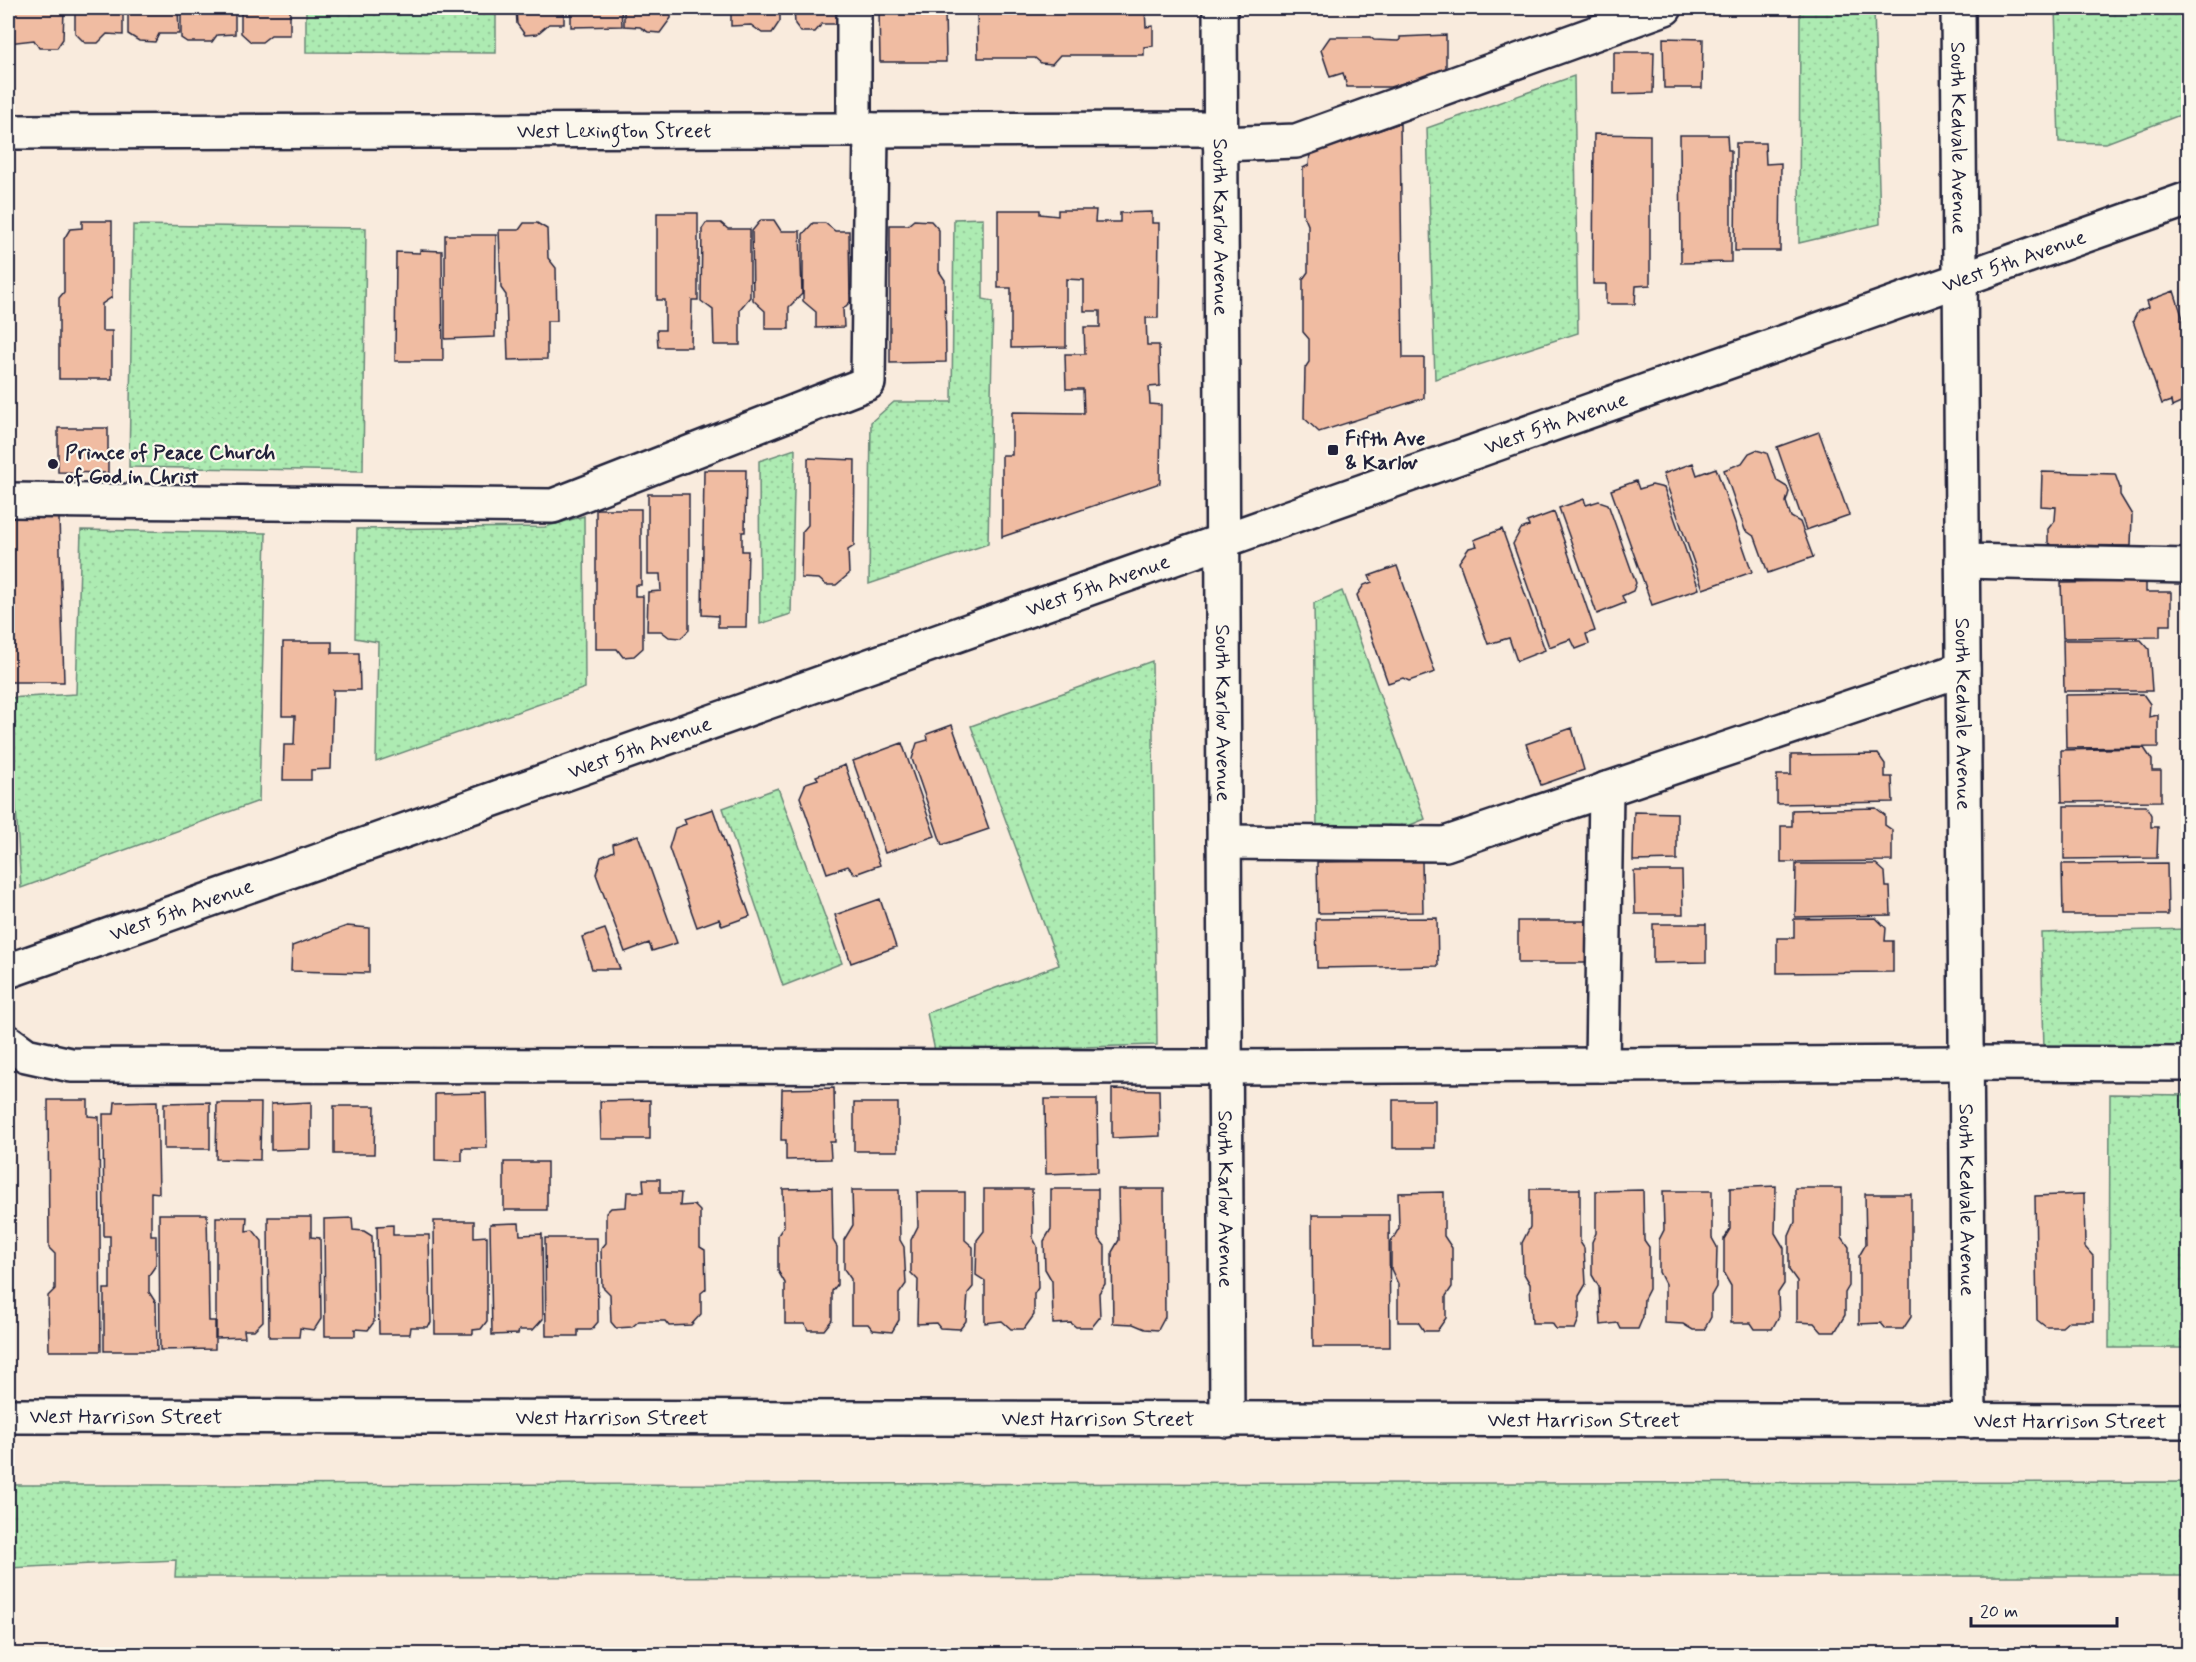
<svg xmlns="http://www.w3.org/2000/svg" width="2196" height="1662" viewBox="0 0 2196 1662" font-family="Mynerve,sans-serif">
<defs>
<pattern id="grass-dots" width="8" height="8" patternUnits="userSpaceOnUse" patternTransform="scale(1.5)"><rect width="8" height="8" fill="#adebb2"/><path d="M2 2h.1M6 6h.1" fill="none" stroke="#95c99a" stroke-width="1.8" stroke-linecap="round"/></pattern>
</defs>
<rect width="100%" height="100%" fill="#f9ebdd"/>
<filter id="ink" filterUnits="userSpaceOnUse"><feTurbulence type="fractalNoise" baseFrequency=".0167" numOctaves="2"/><feDisplacementMap in="SourceGraphic" scale="12" xChannelSelector="R" yChannelSelector="G"/><feConvolveMatrix kernelMatrix="1 2 1 2 8 2 1 2 1" color-interpolation-filters="sRGB"/></filter>
<g filter="url(#ink)">
<path fill="url(#grass-dots)" stroke="#688676" stroke-width="1.5" d="M 306,8 L 496,8 L 496,53 L 306,52 Z
M 1800,8 L 1874,8 L 1880,224 L 1799,243 Z
M 2055,8 L 2188,8 L 2188,112 L 2106,143 L 2059,142 Z
M 1574,76 L 1578,333 L 1435,379 L 1427,128 Z
M 983,218 L 983,299 L 993,301 L 988,544 L 869,584 L 871,422 L 894,402 L 952,402 L 954,219 Z
M 133,225 L 366,228 L 363,471 L 129,467 Z
M 795,449 L 791,614 L 760,624 L 759,461 Z
M 584,516 L 585,688 L 376,762 L 378,642 L 355,638 L 357,529 L 545,527 Z
M 81,530 L 266,533 L 259,801 L 21,888 L 15,791 L 8,790 L 8,698 L 76,694 Z
M 1342,591 L 1425,819 L 1398,830 L 1317,829 L 1314,603 Z
M 1152,661 L 1157,1045 L 935,1051 L 927,1013 L 1059,965 L 971,726 Z
M 778,788 L 842,963 L 783,986 L 723,808 Z
M 2188,929 L 2188,1046 L 2044,1050 L 2041,933 Z
M 2110,1094 L 2188,1095 L 2188,1348 L 2109,1348 Z
M 2188,1482 L 2188,1576 L 175,1577 L 176,1560 L 8,1568 L 8,1485 Z"/>
<path fill="#f0bca2" stroke="#22223b" stroke-width="1.5" d="M 8,8 L 66,8 L 64,10 L 63,39 L 57,48 L 39,48 L 34,40 L 8,43 Z
M 75,8 L 123,8 L 123,35 L 107,34 L 98,43 L 85,43 L 75,33 Z
M 128,8 L 178,8 L 179,34 L 159,34 L 155,42 L 139,41 L 128,34 Z
M 181,8 L 235,8 L 235,34 L 217,35 L 212,42 L 187,42 L 181,38 Z
M 241,8 L 290,8 L 290,35 L 271,35 L 262,42 L 251,42 L 241,33 Z
M 516,8 L 564,8 L 564,24 L 549,24 L 537,34 L 525,35 L 517,24 Z
M 571,8 L 621,8 L 622,26 L 571,27 Z
M 624,8 L 671,8 L 671,18 L 660,33 L 648,32 L 640,27 L 624,26 Z
M 731,8 L 780,8 L 780,21 L 772,33 L 762,33 L 751,25 L 731,26 Z
M 794,8 L 837,8 L 838,24 L 822,24 L 815,32 L 801,32 L 795,24 Z
M 886,8 L 930,8 L 930,11 L 945,11 L 946,62 L 880,62 L 879,9 Z
M 977,8 L 1145,8 L 1146,27 L 1153,26 L 1153,46 L 1144,47 L 1144,55 L 1060,55 L 1052,64 L 1041,63 L 1035,58 L 978,58 Z
M 1446,35 L 1446,70 L 1390,87 L 1347,87 L 1343,73 L 1330,77 L 1321,50 L 1330,37 L 1370,37 L 1374,40 L 1398,41 L 1400,40 L 1400,37 Z
M 1663,38 L 1703,39 L 1702,88 L 1664,88 Z
M 1614,52 L 1654,52 L 1653,93 L 1614,94 Z
M 1400,123 L 1403,358 L 1424,358 L 1424,398 L 1319,432 L 1304,418 L 1305,368 L 1309,362 L 1309,339 L 1303,332 L 1303,279 L 1308,272 L 1308,225 L 1303,213 L 1303,168 L 1309,165 L 1310,154 Z
M 1594,134 L 1650,135 L 1650,285 L 1636,286 L 1635,304 L 1606,304 L 1606,284 L 1593,284 Z
M 1680,135 L 1727,135 L 1728,150 L 1731,150 L 1731,262 L 1681,263 Z
M 1736,143 L 1765,143 L 1766,164 L 1781,163 L 1780,251 L 1735,251 Z
M 998,210 L 1040,210 L 1040,214 L 1058,216 L 1058,210 L 1096,210 L 1095,222 L 1120,222 L 1120,213 L 1152,212 L 1152,223 L 1159,223 L 1158,318 L 1146,318 L 1147,345 L 1159,345 L 1160,386 L 1149,387 L 1150,404 L 1161,405 L 1160,483 L 1002,537 L 1002,455 L 1012,455 L 1012,412 L 1084,413 L 1083,389 L 1066,389 L 1065,354 L 1085,354 L 1084,327 L 1100,327 L 1100,311 L 1084,311 L 1084,280 L 1066,279 L 1066,347 L 1011,348 L 1011,288 L 998,288 Z
M 657,213 L 698,213 L 698,300 L 692,300 L 691,347 L 658,347 L 657,330 L 665,330 L 665,300 L 657,300 Z
M 761,220 L 774,220 L 781,231 L 800,231 L 802,294 L 789,307 L 789,329 L 765,329 L 765,311 L 753,300 L 752,231 Z
M 914,220 L 931,221 L 939,230 L 939,271 L 945,280 L 946,362 L 890,363 L 890,225 L 908,225 Z
M 82,221 L 112,221 L 112,297 L 102,304 L 102,331 L 112,331 L 112,379 L 59,379 L 59,298 L 64,292 L 64,239 L 70,229 L 82,228 Z
M 524,223 L 537,223 L 547,229 L 548,258 L 556,268 L 557,321 L 547,321 L 547,359 L 508,360 L 506,295 L 501,288 L 499,230 L 519,230 Z
M 706,223 L 721,223 L 728,229 L 750,229 L 750,297 L 740,309 L 740,345 L 714,345 L 713,310 L 701,301 L 702,229 Z
M 813,223 L 825,223 L 835,231 L 849,231 L 850,302 L 843,309 L 844,327 L 816,328 L 816,312 L 803,301 L 803,234 Z
M 445,235 L 496,235 L 495,337 L 445,339 Z
M 420,250 L 442,251 L 443,361 L 395,361 L 396,252 L 420,253 Z
M 2174,291 L 2188,334 L 2188,410 L 2187,410 L 2183,402 L 2172,407 L 2171,401 L 2162,404 L 2133,321 L 2138,311 L 2149,307 L 2147,301 Z
M 58,428 L 108,428 L 108,473 L 58,472 Z
M 1819,432 L 1849,515 L 1806,530 L 1777,447 Z
M 1756,450 L 1767,453 L 1777,481 L 1787,487 L 1789,492 L 1786,502 L 1791,517 L 1800,522 L 1813,557 L 1768,573 L 1755,537 L 1745,530 L 1724,470 L 1742,463 L 1749,453 Z
M 808,458 L 855,460 L 854,546 L 848,550 L 849,574 L 836,585 L 826,585 L 819,579 L 801,578 L 802,532 L 808,525 Z
M 1693,463 L 1697,475 L 1716,468 L 1752,572 L 1703,589 L 1663,474 Z
M 704,470 L 746,470 L 745,532 L 742,532 L 742,551 L 748,551 L 746,627 L 718,627 L 718,616 L 702,615 Z
M 2042,472 L 2115,474 L 2120,488 L 2120,495 L 2132,515 L 2131,546 L 2052,545 L 2048,542 L 2048,529 L 2055,520 L 2056,507 L 2041,506 Z
M 1636,481 L 1639,489 L 1652,485 L 1664,488 L 1699,589 L 1652,605 L 1611,490 Z
M 648,494 L 689,494 L 689,630 L 681,638 L 669,637 L 661,631 L 647,631 L 648,592 L 661,591 L 660,574 L 648,574 Z
M 1584,499 L 1586,505 L 1599,501 L 1608,504 L 1636,583 L 1633,591 L 1622,596 L 1625,603 L 1597,614 L 1559,508 Z
M 596,509 L 641,509 L 641,585 L 635,585 L 635,596 L 643,596 L 643,648 L 634,656 L 623,657 L 617,649 L 596,649 Z
M 1554,512 L 1595,631 L 1586,634 L 1589,644 L 1576,649 L 1571,639 L 1549,647 L 1513,544 L 1521,529 L 1529,526 L 1527,522 Z
M 8,517 L 59,518 L 64,682 L 8,682 Z
M 1502,529 L 1545,650 L 1517,661 L 1509,638 L 1488,644 L 1459,562 L 1469,548 L 1477,546 L 1474,540 Z
M 1397,566 L 1435,672 L 1409,681 L 1403,678 L 1388,683 L 1357,595 L 1364,585 L 1372,582 L 1369,576 Z
M 2146,582 L 2146,592 L 2171,592 L 2171,625 L 2160,625 L 2160,637 L 2063,638 L 2061,583 Z
M 2063,640 L 2141,640 L 2149,649 L 2152,691 L 2064,691 Z
M 283,642 L 332,642 L 332,653 L 359,653 L 360,690 L 333,690 L 331,769 L 311,770 L 311,780 L 283,780 L 284,745 L 294,745 L 295,716 L 282,716 Z
M 2143,694 L 2150,704 L 2149,717 L 2158,715 L 2158,747 L 2066,748 L 2065,695 Z
M 952,725 L 989,829 L 942,845 L 912,759 L 917,743 L 928,740 L 927,734 Z
M 1572,728 L 1584,770 L 1541,785 L 1526,744 Z
M 902,743 L 935,836 L 885,853 L 853,761 Z
M 2144,748 L 2152,760 L 2152,771 L 2161,771 L 2161,801 L 2062,802 L 2061,750 Z
M 1878,754 L 1885,764 L 1885,777 L 1892,777 L 1893,802 L 1777,804 L 1777,775 L 1791,775 L 1791,755 Z
M 845,765 L 880,865 L 855,874 L 848,866 L 827,873 L 800,797 L 806,783 L 818,779 L 816,776 Z
M 8,803 L 11,887 L 8,889 Z
M 2064,806 L 2146,806 L 2151,815 L 2151,827 L 2158,827 L 2157,858 L 2064,859 Z
M 1876,808 L 1885,815 L 1885,825 L 1892,830 L 1892,861 L 1781,862 L 1781,826 L 1792,826 L 1792,810 Z
M 713,809 L 750,916 L 722,926 L 719,919 L 697,927 L 669,848 L 675,828 L 686,824 L 684,819 Z
M 1634,812 L 1677,813 L 1677,860 L 1633,861 Z
M 638,835 L 677,943 L 652,951 L 649,943 L 625,952 L 596,874 L 601,857 L 614,851 L 613,844 Z
M 1422,861 L 1423,912 L 1318,913 L 1317,862 Z
M 2167,863 L 2168,915 L 2063,915 L 2062,864 Z
M 1796,864 L 1876,864 L 1885,872 L 1886,887 L 1890,887 L 1891,915 L 1795,917 Z
M 1634,871 L 1682,871 L 1683,914 L 1635,914 Z
M 880,899 L 896,947 L 851,963 L 835,915 Z
M 1437,918 L 1438,966 L 1317,968 L 1316,919 Z
M 1876,918 L 1886,928 L 1885,941 L 1893,941 L 1893,972 L 1777,973 L 1777,938 L 1794,938 L 1794,919 Z
M 1518,921 L 1587,921 L 1587,963 L 1518,963 Z
M 1653,924 L 1706,924 L 1706,962 L 1653,963 Z
M 347,926 L 369,928 L 369,973 L 291,971 L 292,946 Z
M 605,929 L 620,969 L 592,969 L 582,937 Z
M 834,1088 L 835,1142 L 830,1142 L 831,1159 L 786,1160 L 786,1140 L 781,1140 L 782,1089 Z
M 1112,1089 L 1159,1090 L 1160,1136 L 1112,1138 Z
M 486,1093 L 487,1148 L 462,1148 L 462,1161 L 435,1160 L 435,1094 Z
M 1045,1099 L 1097,1099 L 1098,1172 L 1046,1174 Z
M 48,1100 L 88,1100 L 88,1116 L 99,1117 L 101,1351 L 49,1351 L 48,1296 L 55,1289 L 55,1254 L 49,1248 Z
M 650,1100 L 650,1139 L 601,1139 L 600,1101 Z
M 1393,1100 L 1435,1100 L 1435,1148 L 1393,1148 Z
M 157,1101 L 159,1193 L 151,1192 L 151,1235 L 156,1235 L 156,1265 L 149,1275 L 149,1292 L 156,1303 L 157,1351 L 104,1351 L 104,1289 L 110,1289 L 110,1236 L 104,1236 L 103,1114 L 114,1114 L 115,1102 Z
M 210,1102 L 210,1149 L 164,1149 L 164,1103 Z
M 311,1102 L 311,1149 L 271,1150 L 271,1104 Z
M 217,1103 L 261,1103 L 260,1160 L 216,1159 Z
M 854,1103 L 898,1103 L 898,1151 L 854,1151 Z
M 334,1106 L 375,1106 L 374,1154 L 334,1154 Z
M 504,1162 L 547,1162 L 547,1210 L 504,1210 Z
M 643,1179 L 660,1179 L 660,1193 L 681,1193 L 680,1206 L 694,1205 L 700,1211 L 700,1247 L 705,1250 L 706,1289 L 701,1293 L 701,1314 L 691,1325 L 669,1326 L 665,1321 L 639,1321 L 632,1327 L 616,1328 L 611,1322 L 610,1294 L 602,1286 L 601,1249 L 606,1243 L 606,1213 L 611,1208 L 626,1207 L 627,1192 L 644,1192 Z
M 1776,1186 L 1775,1233 L 1784,1248 L 1784,1284 L 1778,1293 L 1779,1316 L 1772,1329 L 1755,1329 L 1751,1323 L 1731,1323 L 1731,1286 L 1724,1274 L 1724,1239 L 1730,1229 L 1730,1188 Z
M 832,1188 L 833,1240 L 837,1247 L 837,1285 L 832,1291 L 832,1320 L 824,1330 L 808,1330 L 805,1324 L 785,1324 L 785,1283 L 778,1271 L 778,1235 L 784,1226 L 783,1189 Z
M 1795,1188 L 1842,1188 L 1842,1237 L 1849,1247 L 1849,1286 L 1845,1293 L 1845,1315 L 1835,1332 L 1822,1332 L 1814,1323 L 1797,1322 L 1797,1281 L 1789,1270 L 1789,1236 L 1795,1222 Z
M 984,1189 L 1032,1189 L 1033,1238 L 1037,1246 L 1038,1288 L 1034,1294 L 1034,1315 L 1024,1329 L 1011,1329 L 1002,1321 L 985,1323 L 985,1281 L 976,1275 L 977,1240 L 984,1231 Z
M 1051,1189 L 1098,1189 L 1098,1237 L 1105,1246 L 1105,1284 L 1099,1293 L 1100,1317 L 1092,1327 L 1076,1327 L 1071,1323 L 1053,1324 L 1052,1281 L 1045,1269 L 1044,1241 L 1051,1229 Z
M 1118,1189 L 1164,1189 L 1165,1317 L 1158,1330 L 1145,1329 L 1133,1324 L 1113,1323 L 1112,1252 L 1119,1240 Z
M 1530,1189 L 1580,1189 L 1580,1242 L 1584,1248 L 1586,1284 L 1579,1296 L 1579,1319 L 1575,1329 L 1556,1329 L 1552,1323 L 1532,1323 L 1530,1284 L 1523,1272 L 1522,1243 L 1530,1227 Z
M 852,1190 L 899,1190 L 900,1240 L 904,1247 L 906,1284 L 899,1294 L 899,1320 L 892,1332 L 873,1330 L 868,1324 L 851,1324 L 851,1279 L 844,1269 L 844,1240 L 853,1225 Z
M 1643,1190 L 1644,1240 L 1649,1247 L 1649,1289 L 1644,1299 L 1643,1317 L 1638,1329 L 1621,1329 L 1618,1323 L 1601,1325 L 1599,1287 L 1592,1275 L 1592,1242 L 1596,1233 L 1596,1191 Z
M 1663,1191 L 1712,1191 L 1712,1238 L 1717,1247 L 1716,1287 L 1711,1296 L 1711,1317 L 1704,1330 L 1693,1330 L 1683,1324 L 1665,1323 L 1665,1284 L 1659,1272 L 1659,1240 L 1664,1230 Z
M 917,1192 L 965,1192 L 965,1240 L 973,1247 L 973,1287 L 968,1293 L 966,1321 L 960,1329 L 940,1328 L 936,1323 L 917,1324 L 918,1280 L 911,1273 L 911,1240 L 918,1226 Z
M 1444,1192 L 1444,1236 L 1452,1248 L 1452,1287 L 1446,1296 L 1446,1318 L 1437,1331 L 1424,1331 L 1418,1322 L 1398,1322 L 1398,1284 L 1391,1269 L 1391,1242 L 1399,1228 L 1398,1193 Z
M 1865,1194 L 1911,1194 L 1911,1317 L 1903,1329 L 1886,1329 L 1881,1323 L 1859,1324 L 1859,1256 L 1866,1244 Z
M 2084,1194 L 2085,1247 L 2093,1256 L 2093,1321 L 2069,1321 L 2062,1327 L 2046,1327 L 2037,1320 L 2035,1196 Z
M 159,1214 L 207,1214 L 209,1321 L 215,1321 L 215,1349 L 160,1350 Z
M 1312,1215 L 1389,1215 L 1390,1347 L 1313,1347 Z
M 216,1217 L 247,1217 L 246,1231 L 253,1230 L 262,1241 L 263,1321 L 254,1330 L 244,1330 L 245,1337 L 216,1338 Z
M 268,1217 L 311,1217 L 311,1237 L 320,1238 L 321,1319 L 314,1330 L 300,1328 L 299,1337 L 269,1337 Z
M 352,1218 L 353,1230 L 364,1231 L 372,1236 L 374,1322 L 368,1330 L 355,1329 L 355,1336 L 325,1336 L 324,1219 Z
M 434,1221 L 474,1221 L 474,1237 L 487,1236 L 487,1321 L 481,1329 L 473,1330 L 473,1334 L 435,1334 Z
M 519,1223 L 520,1235 L 542,1234 L 543,1319 L 533,1330 L 519,1330 L 518,1334 L 492,1335 L 490,1224 Z
M 393,1225 L 393,1235 L 429,1235 L 431,1323 L 427,1327 L 411,1327 L 410,1334 L 379,1334 L 377,1226 Z
M 545,1238 L 597,1238 L 598,1322 L 591,1330 L 578,1330 L 578,1336 L 546,1336 Z"/>
<g fill="none" stroke-linecap="round" stroke-linejoin="round">
<defs>
<g id="minor">
<path d="M 854,8 L 854,130"/>
<path id="s1" d="M 1220,8 L 1227,1420"/>
<path id="s2" d="M 1958,8 L 1969,1421"/>
<path id="s3" d="M 8,132 L 1220,129"/>
<path d="M 1220,144 L 1296,141 L 1665,8"/>
<path d="M 8,500 L 553,506 L 868,383 L 871,130"/>
<path d="M 1962,561 L 2188,566"/>
<path d="M 1224,842 L 1445,844 L 1963,669"/>
<path id="s4" d="M 8,971 L 2188,199"/>
<path d="M 8,1042 L 26,1055 L 71,1065 L 1225,1067 L 1967,1063 L 2188,1064"/>
<path d="M 1602,1065 L 1606,789"/>
<path id="s5" d="M 8,1416 L 2188,1421"/>
</g>
</defs>
<use href="#minor" stroke="#22223b" stroke-width="38"/>
<use href="#minor" stroke="#fbf7ec" stroke-width="33"/>
</g>
</g>
<g fill="#22223b" stroke="#fbf7ec" stroke-width="2">
<rect x="1327" y="444" width="12" height="12" rx="3"/>
<circle cx="53" cy="464" r="6"/>
</g>
<g text-anchor="middle" stroke-width="4.5" stroke-linejoin="round" paint-order="stroke">
<g font-size="21" fill="#22223b" stroke="#fbf7ec">
<text dy="7" stroke="none"><textPath href="#s3" startOffset="606">West Lexington Street</textPath></text>
<text dy="7" stroke="none"><textPath href="#s2" startOffset="130">South Kedvale Avenue</textPath></text>
<text dy="7" stroke="none"><textPath href="#s1" startOffset="219">South Karlov Avenue</textPath></text>
<text dy="7" stroke="none"><textPath href="#s4" startOffset="2128">West 5th Avenue</textPath></text>
<text dy="7" stroke="none"><textPath href="#s4" startOffset="1642">West 5th Avenue</textPath></text>
<text dy="7" stroke="none"><textPath href="#s4" startOffset="1156">West 5th Avenue</textPath></text>
<text dy="7" stroke="none"><textPath href="#s1" startOffset="705">South Karlov Avenue</textPath></text>
<text dy="7" stroke="none"><textPath href="#s2" startOffset="706">South Kedvale Avenue</textPath></text>
<text dy="7" stroke="none"><textPath href="#s4" startOffset="670">West 5th Avenue</textPath></text>
<text dy="7" stroke="none"><textPath href="#s4" startOffset="184">West 5th Avenue</textPath></text>
<text dy="7" stroke="none"><textPath href="#s1" startOffset="1191">South Karlov Avenue</textPath></text>
<text dy="7" stroke="none"><textPath href="#s2" startOffset="1192">South Kedvale Avenue</textPath></text>
<text dy="7" stroke="none"><textPath href="#s5" startOffset="118">West Harrison Street</textPath></text>
<text dy="7" stroke="none"><textPath href="#s5" startOffset="604">West Harrison Street</textPath></text>
<text dy="7" stroke="none"><textPath href="#s5" startOffset="1090">West Harrison Street</textPath></text>
<text dy="7" stroke="none"><textPath href="#s5" startOffset="1576">West Harrison Street</textPath></text>
<text dy="7" stroke="none"><textPath href="#s5" startOffset="2062">West Harrison Street</textPath></text>
</g>
<g font-size="21" font-weight="bold" fill="#22223b" stroke="#fbf7ec" text-anchor="start">
<text x="1345" y="445">Fifth Ave<tspan x="1345" dy="24">&amp; Karlov</tspan></text>
<text x="65" y="459">Prince of Peace Church<tspan x="65" dy="24">of God in Christ</tspan></text>
</g>
</g>
<rect width="2196" height="1662" fill="none" stroke="#fbf7ec" stroke-width="30"/>
<rect x="15" y="15" width="2166" height="1632" fill="none" stroke="#22223b" stroke-width="2" filter="url(#ink)"/>
<path d="M1971 1617v9h146v-9" fill="none" stroke="#22223b" stroke-width="3"/>
<text x="1980" y="1617" font-size="18" fill="#22223b" stroke="#fbf7ec" stroke-width="4.5" paint-order="stroke">20 m</text>
</svg>
